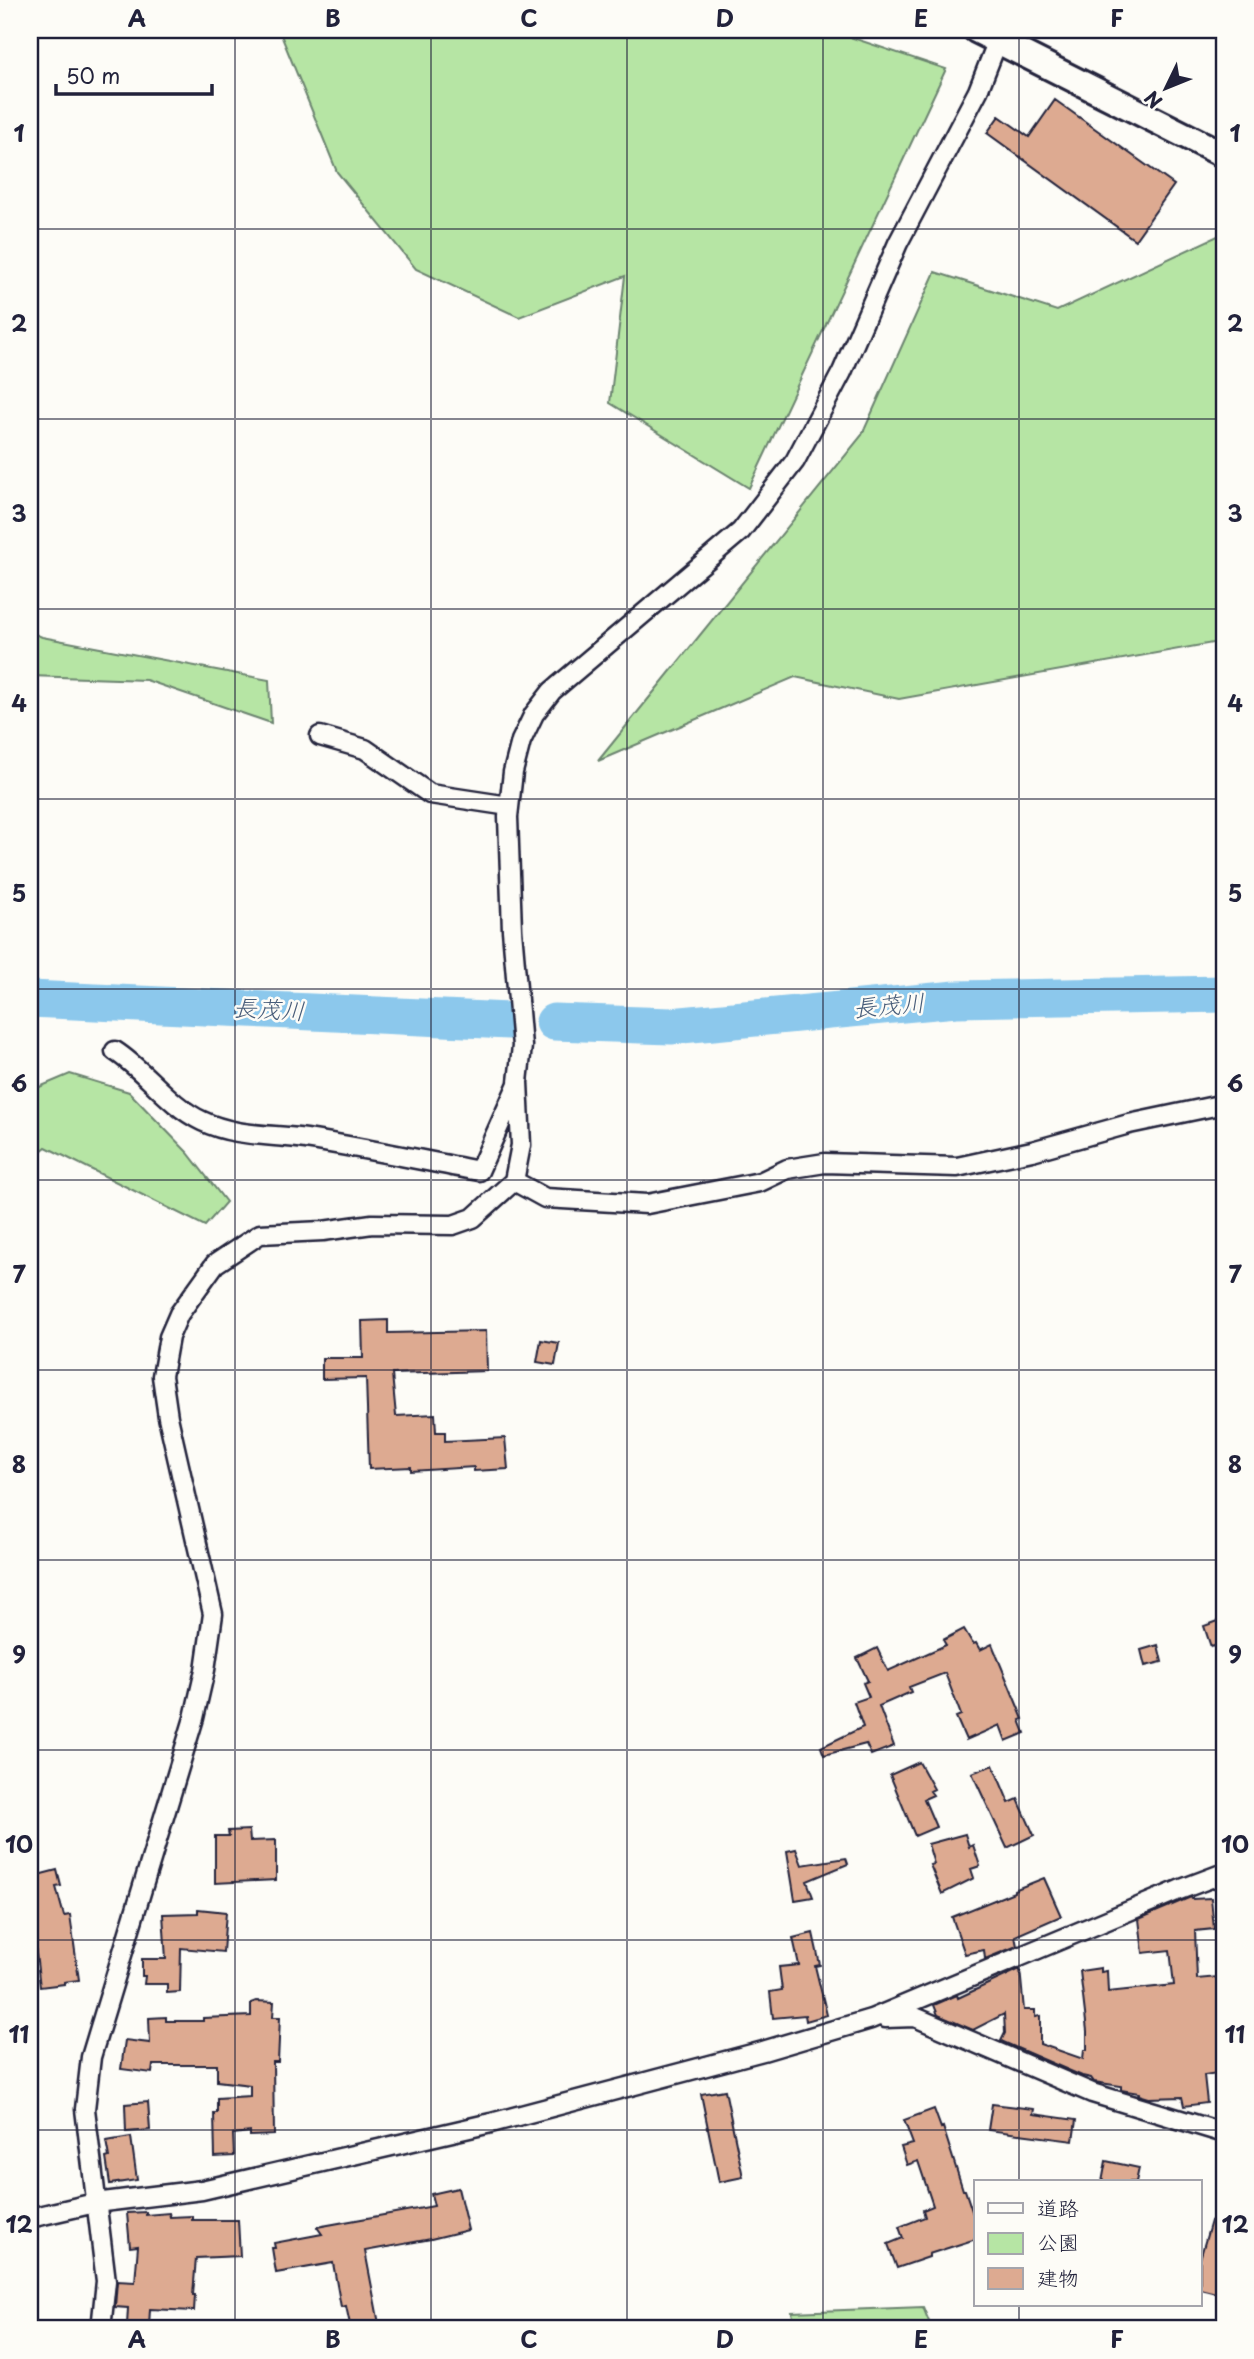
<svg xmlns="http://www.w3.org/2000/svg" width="1254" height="2359" viewBox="0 0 1254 2359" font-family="'Playpen Sans','Klee One',sans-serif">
<rect width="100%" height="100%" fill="#fdfcf7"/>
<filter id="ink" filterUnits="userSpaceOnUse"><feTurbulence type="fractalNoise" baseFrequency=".0143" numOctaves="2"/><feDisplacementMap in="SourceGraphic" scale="14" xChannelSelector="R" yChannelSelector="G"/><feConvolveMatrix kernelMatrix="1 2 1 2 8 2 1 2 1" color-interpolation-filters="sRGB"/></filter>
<g filter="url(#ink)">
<path fill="#b6e5a4" stroke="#6c8470" stroke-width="2" d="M 279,30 L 829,30 L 946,69 L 749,488 L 610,403 L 625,276 L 519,317 L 416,269 L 337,172 Z
M 1224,233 L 1224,641 L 899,699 L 795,677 L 598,761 L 862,435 L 935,272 L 1057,311 Z
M 30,632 L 42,637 L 269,680 L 271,723 L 146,680 L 30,676 Z
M 70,1074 L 129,1092 L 188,1153 L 226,1202 L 205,1226 L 46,1147 L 30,1160 L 30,1091 Z
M 923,2307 L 932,2329 L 795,2329 L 792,2312 Z"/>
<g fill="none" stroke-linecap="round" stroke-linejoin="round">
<path stroke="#8cc8ec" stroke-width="37" d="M 30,999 L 509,1021
M 554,1022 L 671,1026 L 956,999 L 1224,994"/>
</g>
<path fill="#ddaa91" stroke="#22223b" stroke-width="2" d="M 1055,100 L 1174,185 L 1135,240 L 987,133 L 999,116 L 1029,137 Z
M 388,1320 L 388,1333 L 486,1331 L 487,1371 L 392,1374 L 396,1416 L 435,1414 L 436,1432 L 445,1432 L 445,1441 L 505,1438 L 508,1469 L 474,1471 L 474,1467 L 411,1471 L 411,1467 L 369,1469 L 366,1378 L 322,1379 L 322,1358 L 363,1358 L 362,1321 Z
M 541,1340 L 559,1343 L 555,1365 L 537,1362 Z
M 1224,1619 L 1224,1643 L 1211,1647 L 1204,1626 Z
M 964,1629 L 973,1644 L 976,1643 L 980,1650 L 992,1644 L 1023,1719 L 1020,1720 L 1025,1733 L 1006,1741 L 1000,1725 L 966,1740 L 956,1717 L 961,1715 L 945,1673 L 909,1687 L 911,1692 L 879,1706 L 894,1746 L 871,1755 L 866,1744 L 824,1755 L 821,1747 L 863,1727 L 854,1702 L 869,1697 L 863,1683 L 868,1681 L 857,1658 L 877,1648 L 888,1671 L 946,1645 L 943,1640 Z
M 1158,1645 L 1162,1662 L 1145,1666 L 1141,1650 Z
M 919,1762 L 934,1789 L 930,1791 L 933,1795 L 924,1799 L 936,1827 L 915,1836 L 890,1775 Z
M 993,1765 L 1009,1803 L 1018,1799 L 1034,1835 L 1007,1848 L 972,1773 Z
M 249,1830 L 250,1841 L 276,1840 L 276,1880 L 215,1883 L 215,1836 L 229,1836 L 228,1831 Z
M 965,1834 L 969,1847 L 973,1845 L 980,1866 L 971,1869 L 974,1878 L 942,1894 L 930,1865 L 934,1864 L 928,1844 Z
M 796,1849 L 802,1865 L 846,1858 L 848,1864 L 807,1881 L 813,1897 L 795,1900 L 787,1851 Z
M 57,1870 L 61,1886 L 56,1887 L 64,1916 L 70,1915 L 79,1980 L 64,1982 L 64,1984 L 40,1987 L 35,1945 L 30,1926 L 30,1877 Z
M 1044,1878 L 1061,1916 L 1015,1936 L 1017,1946 L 985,1959 L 984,1950 L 965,1954 L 952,1917 L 1014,1892 L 1014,1890 Z
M 1191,1897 L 1192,1899 L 1211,1898 L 1214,1929 L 1195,1931 L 1197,1979 L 1218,1977 L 1223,2004 L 1224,2072 L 1204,2075 L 1207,2103 L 1184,2106 L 1182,2097 L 1149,2098 L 1139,2095 L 1139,2093 L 1121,2090 L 1121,2086 L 1094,2082 L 1091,2078 L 1082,2076 L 1001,2041 L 1005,2033 L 1004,2014 L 973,2030 L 938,2015 L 934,2005 L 957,1995 L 958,1998 L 1020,1969 L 1024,2010 L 1035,2010 L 1035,2017 L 1040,2016 L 1040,2044 L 1083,2059 L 1084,2050 L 1087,2050 L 1087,2031 L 1080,1971 L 1101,1968 L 1101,1972 L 1107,1971 L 1108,1992 L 1174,1985 L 1170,1950 L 1143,1953 L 1139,1919 Z
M 198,1909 L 226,1912 L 223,1952 L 181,1948 L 180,1992 L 167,1993 L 167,1984 L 144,1984 L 145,1976 L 142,1976 L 142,1959 L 166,1959 L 163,1914 L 198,1913 Z
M 813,1933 L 820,1965 L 815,1966 L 827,2015 L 806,2021 L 805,2015 L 773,2018 L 770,1992 L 782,1990 L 779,1967 L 799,1965 L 793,1938 Z
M 256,2001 L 274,2002 L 273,2017 L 280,2017 L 278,2062 L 273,2062 L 274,2135 L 250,2136 L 250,2132 L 233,2134 L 234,2156 L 215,2157 L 214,2113 L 217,2113 L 217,2098 L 250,2096 L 250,2085 L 217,2081 L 217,2065 L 153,2065 L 152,2073 L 121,2069 L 125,2040 L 150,2043 L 149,2018 L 166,2017 L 166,2021 L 203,2021 L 203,2018 L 251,2016 L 251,2003 Z
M 725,2090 L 743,2177 L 719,2182 L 701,2094 Z
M 148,2102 L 150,2130 L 126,2132 L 125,2104 Z
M 992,2104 L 1034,2109 L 1033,2114 L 1076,2120 L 1073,2141 L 988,2130 Z
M 934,2109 L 941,2128 L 943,2127 L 963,2190 L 965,2190 L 976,2223 L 976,2239 L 929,2254 L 929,2257 L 897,2268 L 888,2244 L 903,2238 L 899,2227 L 925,2217 L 923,2210 L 933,2206 L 918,2161 L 907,2165 L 901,2147 L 913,2144 L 904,2120 Z
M 131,2137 L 137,2180 L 110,2184 L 106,2158 L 109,2157 L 106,2141 Z
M 1106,2161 L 1139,2168 L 1136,2182 L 1102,2182 Z
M 458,2188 L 468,2230 L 431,2239 L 365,2251 L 380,2329 L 351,2329 L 346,2306 L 341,2307 L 333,2263 L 276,2273 L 272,2248 L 275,2248 L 274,2243 L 322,2234 L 317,2227 L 434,2206 L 431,2194 Z
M 146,2212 L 146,2215 L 169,2213 L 170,2217 L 192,2216 L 192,2220 L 238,2220 L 240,2256 L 196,2258 L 193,2295 L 195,2295 L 194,2311 L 150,2309 L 149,2326 L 127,2325 L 128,2308 L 115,2307 L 117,2281 L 135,2282 L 138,2246 L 130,2247 L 127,2213 Z
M 1211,2221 L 1224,2225 L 1224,2278 L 1220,2294 L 1200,2289 L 1200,2259 Z"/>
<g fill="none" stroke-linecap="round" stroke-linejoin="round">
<defs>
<path id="minor" d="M 320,736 L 365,749 L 430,794 L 509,806
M 115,1051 C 146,1071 168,1105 202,1121 C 235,1137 271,1134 306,1139 C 364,1148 421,1160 479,1171 L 517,1086
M 514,1181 L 545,1198 L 647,1204 L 760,1182 L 787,1169 L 825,1163 L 957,1167 L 1032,1151 L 1129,1124 L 1224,1104
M 885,2018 L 915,2017 L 1092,2093 L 1224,2133
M 30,2218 L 95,2203 L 202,2190 L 491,2123 L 763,2051 L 871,2019 L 1179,1890 L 1224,1873
M 101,2329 L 106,2281 L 85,2109 L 91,2057 L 194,1718 L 205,1670 L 213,1614 L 168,1417 L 162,1376 L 169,1337 L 179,1314 L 215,1264 L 260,1234 L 323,1231 L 372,1224 L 453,1225 L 473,1218 L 514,1181 L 521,1145 L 518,1082 L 522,1046 L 512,930 L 508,817 L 513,772 L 521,741 L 534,714 L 552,691 L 741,531 L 795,461 L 842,372 L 898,243 L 978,91 L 1002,30"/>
<path id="secondary" d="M 976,30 L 1224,155"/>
</defs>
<use href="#minor" stroke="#22223b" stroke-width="23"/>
<use href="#secondary" stroke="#22223b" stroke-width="30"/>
<use href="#minor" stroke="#fdfcf7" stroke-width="18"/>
<use href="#secondary" stroke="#fdfcf7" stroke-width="24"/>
</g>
</g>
<path fill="none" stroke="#22223b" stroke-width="2" stroke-opacity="0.55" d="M 235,30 L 235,2329M 431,30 L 431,2329M 627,30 L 627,2329M 823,30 L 823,2329M 1019,30 L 1019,2182M 30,229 L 1224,229M 30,419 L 1224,419M 30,609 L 1224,609M 30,799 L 1224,799M 30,989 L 1224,989M 30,1180 L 1224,1180M 30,1370 L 1224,1370M 30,1560 L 1224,1560M 30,1750 L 1224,1750M 30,1940 L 1224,1940M 30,2130 L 1224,2130M 1019,2305 L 1019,2329"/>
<g text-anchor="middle" stroke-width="5" stroke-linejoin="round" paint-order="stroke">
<g font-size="24" font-style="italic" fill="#475c79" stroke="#fdfcf7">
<text transform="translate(889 1006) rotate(-5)" y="8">長茂川</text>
<text transform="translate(269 1010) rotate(3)" y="8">長茂川</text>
</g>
</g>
<rect width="1254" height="2359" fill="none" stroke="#fdfcf7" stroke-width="77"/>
<rect x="974" y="2180" width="228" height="126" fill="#fdfcf7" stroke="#a5a5ac" stroke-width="2"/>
<rect x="988" y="2203" width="35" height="10" fill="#fdfcf7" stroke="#a5a5ac" stroke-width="2"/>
<text x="1037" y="2216" font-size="21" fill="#22223b">道路</text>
<rect x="988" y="2233" width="35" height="21" fill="#b6e5a4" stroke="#a5a5ac" stroke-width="2"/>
<text x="1037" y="2250" font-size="21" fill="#22223b">公園</text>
<rect x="988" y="2268" width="35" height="21" fill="#ddaa91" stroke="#a5a5ac" stroke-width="2"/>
<text x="1037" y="2286" font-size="21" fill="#22223b">建物</text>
<g transform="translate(1166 88) rotate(227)" stroke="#fdfcf7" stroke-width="5" paint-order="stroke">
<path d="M0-5L12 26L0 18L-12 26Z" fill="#22223b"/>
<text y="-10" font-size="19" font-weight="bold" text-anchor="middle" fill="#22223b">N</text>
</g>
<path d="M56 84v10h156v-10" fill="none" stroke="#22223b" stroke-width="3.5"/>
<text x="66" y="84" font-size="21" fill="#22223b" stroke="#fdfcf7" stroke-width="5" paint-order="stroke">50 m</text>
<rect x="38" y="38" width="1178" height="2282" fill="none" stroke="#22223b" stroke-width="2.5"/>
<g font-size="23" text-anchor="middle" font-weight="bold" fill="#22223b">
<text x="137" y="27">A</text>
<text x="333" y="27">B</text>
<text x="529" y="27">C</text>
<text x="725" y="27">D</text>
<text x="921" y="27">E</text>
<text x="1117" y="27">F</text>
<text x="19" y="142">1</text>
<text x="1235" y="142">1</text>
<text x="19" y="332">2</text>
<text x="1235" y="332">2</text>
<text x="19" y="522">3</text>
<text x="1235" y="522">3</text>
<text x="19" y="712">4</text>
<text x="1235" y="712">4</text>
<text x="19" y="902">5</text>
<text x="1235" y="902">5</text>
<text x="19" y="1092">6</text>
<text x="1235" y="1092">6</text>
<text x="19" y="1283">7</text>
<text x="1235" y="1283">7</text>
<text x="19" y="1473">8</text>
<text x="1235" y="1473">8</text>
<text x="19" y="1663">9</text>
<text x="1235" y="1663">9</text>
<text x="19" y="1853">10</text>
<text x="1235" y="1853">10</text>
<text x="19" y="2043">11</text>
<text x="1235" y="2043">11</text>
<text x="19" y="2233">12</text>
<text x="1235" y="2233">12</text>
<text x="137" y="2348">A</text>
<text x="333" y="2348">B</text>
<text x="529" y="2348">C</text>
<text x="725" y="2348">D</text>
<text x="921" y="2348">E</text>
<text x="1117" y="2348">F</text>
</g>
</svg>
